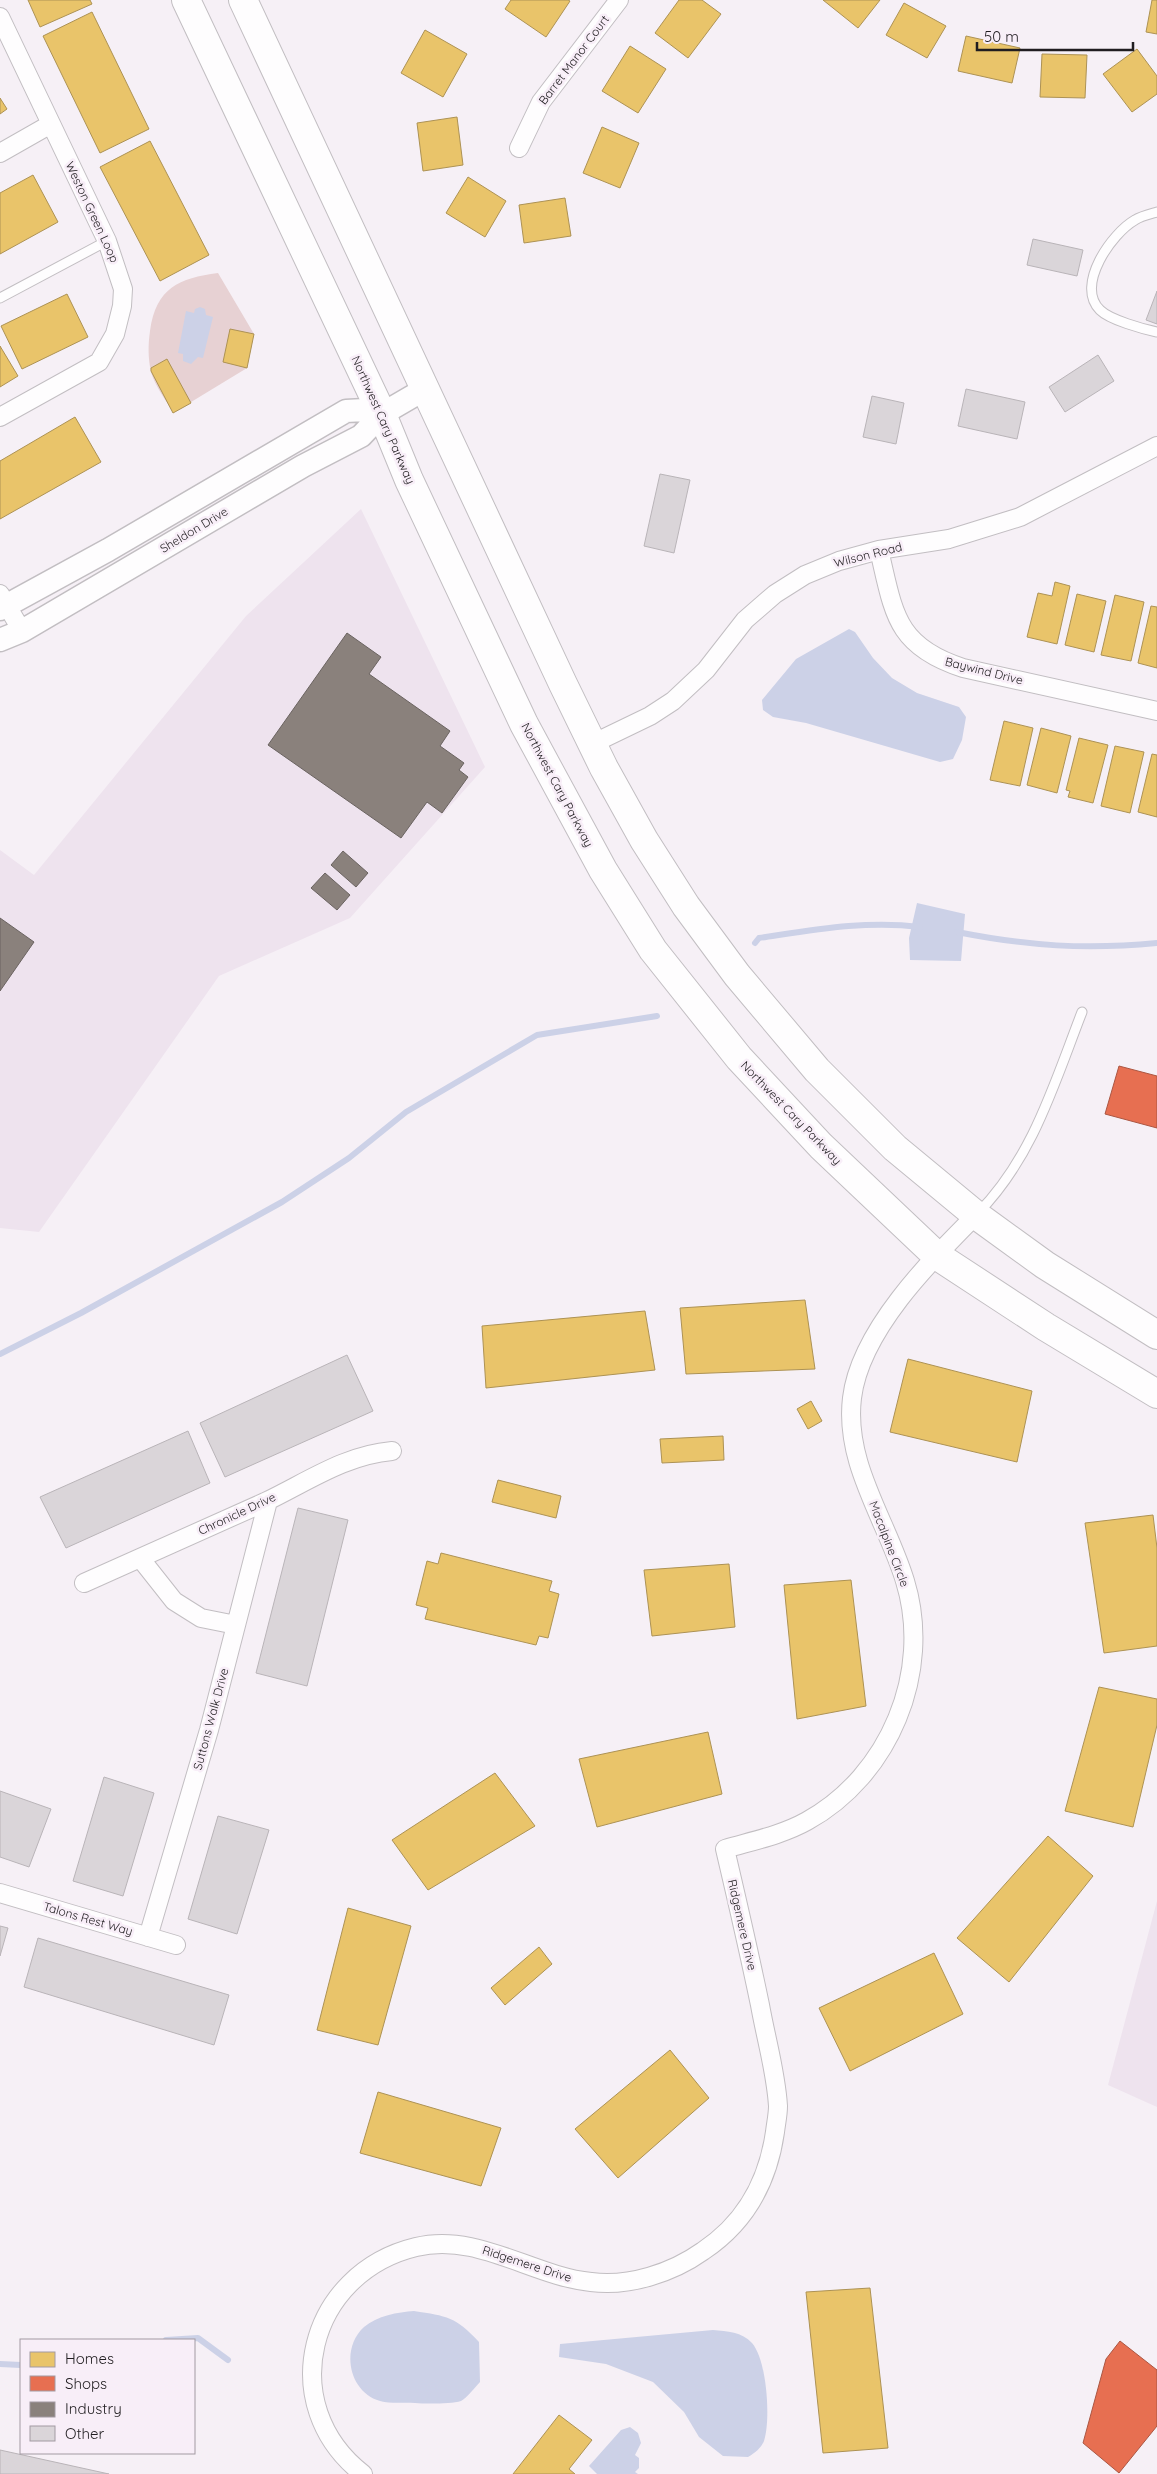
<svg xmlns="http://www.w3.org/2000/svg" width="1157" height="2474" viewBox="0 0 1157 2474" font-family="Quicksand,sans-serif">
<rect width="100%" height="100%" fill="#f6f0f6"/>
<path fill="#eee3ee" d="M 361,509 L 485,767 L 350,918 L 219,976 L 39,1232 L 0,1228 L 0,850 L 34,875 L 246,616 Z
M 1157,1901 L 1157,2107 L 1108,2085 Z"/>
<path fill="#e7d1d3" d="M 218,273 L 254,334 L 247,368 L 173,413 C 166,400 155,386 151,372 C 148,358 148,345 150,331 C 156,288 179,278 218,273 Z"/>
<path fill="#ccd1e7" d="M 200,307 L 205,309 L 206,315 L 213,317 L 203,358 L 198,357 L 191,364 L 183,361 L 183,354 L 178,353 L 186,311 L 194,313 L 195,309 Z
M 849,629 L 855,632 L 873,658 L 892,678 L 917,693 L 959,707 L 966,717 L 962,740 L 953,759 L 940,762 L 806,723 L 773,717 L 763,710 L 762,700 L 796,659 Z
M 917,903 L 965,914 L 961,961 L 910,960 L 909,938 Z
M 414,2311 C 447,2316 456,2317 479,2342 L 480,2382 C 475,2387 467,2398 461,2401 C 451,2404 426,2404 415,2403 C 404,2402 391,2404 380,2401 C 349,2392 340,2349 364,2327 C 377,2316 398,2312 414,2311 Z
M 713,2330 C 727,2331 742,2332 752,2343 C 767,2360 771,2420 764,2441 C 761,2448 755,2453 748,2457 L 723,2456 L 699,2437 L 684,2412 L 653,2382 L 606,2364 L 559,2357 L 560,2344 Z
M 630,2427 L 638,2433 L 641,2443 L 635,2455 L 639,2458 L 639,2468 L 635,2472 L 638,2474 L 597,2474 L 589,2466 L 621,2430 Z"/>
<path fill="#e9c46a" stroke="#ad9254" d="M 28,0 L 90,0 L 92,4 L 40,27 Z
M 511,0 L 568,0 L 570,1 L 546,37 L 505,9 Z
M 679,0 L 702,0 L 721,14 L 688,58 L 655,33 Z
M 823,0 L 880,0 L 858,28 Z
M 1152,0 L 1157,0 L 1157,34 L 1146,32 Z
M 904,3 L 946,26 L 927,58 L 886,35 Z
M 92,12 L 149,129 L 100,153 L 43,36 Z
M 425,30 L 467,54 L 443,97 L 401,73 Z
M 966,36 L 1020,48 L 1012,83 L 958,71 Z
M 630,46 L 666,69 L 638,113 L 602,91 Z
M 1137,49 L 1157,76 L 1157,94 L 1132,112 L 1103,74 Z
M 1042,54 L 1087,55 L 1085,98 L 1040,97 Z
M 0,98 L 7,109 L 0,114 Z
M 457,117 L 463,165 L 423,171 L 417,123 Z
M 602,127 L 639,143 L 620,188 L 583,173 Z
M 150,141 L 209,255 L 160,281 L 100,167 Z
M 33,175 L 58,222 L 0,254 L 0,193 Z
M 468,177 L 506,201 L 485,237 L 446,213 Z
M 565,198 L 571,236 L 524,243 L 519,205 Z
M 67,294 L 88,337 L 22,369 L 1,326 Z
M 230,329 L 254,334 L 247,368 L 223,362 Z
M 0,346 L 18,376 L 0,387 Z
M 167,359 L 191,403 L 173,413 L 151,371 L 151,368 Z
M 75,417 L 101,462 L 0,519 L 0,461 Z
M 1055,582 L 1070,586 L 1057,644 L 1027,637 L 1038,593 L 1052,596 Z
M 1077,594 L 1106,601 L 1094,652 L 1065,645 Z
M 1115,595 L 1144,602 L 1131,661 L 1101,655 Z
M 1151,606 L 1157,607 L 1157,668 L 1138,663 Z
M 1004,721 L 1033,728 L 1020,786 L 990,780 Z
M 1041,728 L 1071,736 L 1057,793 L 1027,785 Z
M 1079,738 L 1108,745 L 1093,803 L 1068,797 L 1070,791 L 1066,790 Z
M 1115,746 L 1144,752 L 1130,813 L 1101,806 Z
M 1152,754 L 1157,755 L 1157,817 L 1138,812 Z
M 805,1300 L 815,1369 L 686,1374 L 680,1308 Z
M 645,1311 L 655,1370 L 486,1388 L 482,1326 Z
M 908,1359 L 1032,1391 L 1017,1462 L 890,1432 Z
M 811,1401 L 822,1421 L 808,1429 L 797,1409 Z
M 723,1436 L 724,1460 L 662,1463 L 660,1439 Z
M 498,1480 L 561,1496 L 556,1518 L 492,1502 Z
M 1153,1515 L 1157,1548 L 1157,1646 L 1104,1653 L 1085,1523 Z
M 441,1553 L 552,1581 L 549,1591 L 559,1594 L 548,1638 L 539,1636 L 536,1645 L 425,1619 L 428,1608 L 416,1605 L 427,1561 L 438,1564 Z
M 729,1564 L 735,1627 L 652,1636 L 644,1570 Z
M 851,1580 L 866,1706 L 797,1719 L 784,1585 Z
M 1099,1687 L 1157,1699 L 1157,1725 L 1133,1827 L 1065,1811 Z
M 708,1732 L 722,1794 L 597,1827 L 579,1759 Z
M 495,1773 L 535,1826 L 428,1890 L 392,1840 Z
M 1048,1836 L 1093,1876 L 1009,1982 L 957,1938 Z
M 348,1908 L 411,1926 L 378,2045 L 317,2030 Z
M 539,1947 L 552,1964 L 505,2005 L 491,1988 Z
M 934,1953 L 963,2014 L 850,2071 L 819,2008 Z
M 670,2050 L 709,2098 L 618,2178 L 575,2129 Z
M 378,2092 L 501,2128 L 481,2186 L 360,2153 Z
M 870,2288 L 888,2448 L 823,2453 L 806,2292 Z
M 559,2415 L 592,2440 L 569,2469 L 575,2474 L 513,2474 Z"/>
<path fill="#e76f51" stroke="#ab5642" d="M 1119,1066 L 1157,1076 L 1157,1128 L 1105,1114 Z
M 1120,2341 L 1157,2370 L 1157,2426 L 1119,2473 L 1083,2443 L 1106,2359 Z"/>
<path fill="#8a817c" stroke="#6a6360" d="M 347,633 L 381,657 L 369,674 L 450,731 L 440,746 L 464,763 L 459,770 L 468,777 L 442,813 L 427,802 L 401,838 L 268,745 Z
M 343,851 L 368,873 L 356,887 L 331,865 Z
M 325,873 L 350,895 L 337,910 L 311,888 Z
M 0,918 L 34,942 L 0,991 Z"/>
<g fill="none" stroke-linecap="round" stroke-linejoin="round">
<path stroke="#ccd1e7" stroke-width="6" d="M 957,932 C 1028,946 1085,950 1157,943
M 755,943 L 759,938 C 813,930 866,920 920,927
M 0,1354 L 81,1313 L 282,1202 L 349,1158 L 406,1112 L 537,1035 L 657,1016
M 166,2340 L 198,2338 L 228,2360
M 0,2364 L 21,2365"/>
</g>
<path fill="#dad5d9" stroke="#b9b4b8" d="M 1033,239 L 1083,250 L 1077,276 L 1027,265 Z
M 1157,291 L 1157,324 L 1146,320 Z
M 1098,355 L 1114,381 L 1065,412 L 1049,387 Z
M 966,389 L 1025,402 L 1017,439 L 958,426 Z
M 872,396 L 904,403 L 896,444 L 863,437 Z
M 660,474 L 690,480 L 674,553 L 644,546 Z
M 347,1355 L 373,1411 L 225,1477 L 200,1423 Z
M 188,1431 L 210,1483 L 66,1548 L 40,1497 Z
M 298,1508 L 348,1520 L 307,1686 L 256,1673 Z
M 104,1777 L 154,1793 L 123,1896 L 73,1881 Z
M 0,1791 L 51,1809 L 29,1867 L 0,1857 Z
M 218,1816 L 269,1830 L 237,1934 L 188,1919 Z
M 0,1926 L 8,1928 L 0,1956 Z
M 38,1938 L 229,1995 L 214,2045 L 24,1987 Z
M 0,2450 L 109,2474 L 0,2474 Z"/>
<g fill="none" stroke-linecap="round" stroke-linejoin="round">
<defs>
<path id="service" d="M 1157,212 C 1150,214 1141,216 1135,220 C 1112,233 1075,285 1100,310 C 1110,320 1143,329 1157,332
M 0,298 L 107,241
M 978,1213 C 1033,1157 1054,1084 1082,1012"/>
<path id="minor" d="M 0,17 L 107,241 L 123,289 L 122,306 L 115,334 L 99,362 L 0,417
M 519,148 L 541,102 L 619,0
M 0,153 L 51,124
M 879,550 C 894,613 895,646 963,668 L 1157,711
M 0,594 L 22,631
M 592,744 L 650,716 L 673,701 L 706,670 L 745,620 L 775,594 L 805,575 L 839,561 L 879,550 L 949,539 L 1020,517 L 1157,446
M 140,1558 L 174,1601 L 201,1618 L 236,1625
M 84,1583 C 145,1556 205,1529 265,1502 C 307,1482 345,1455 392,1451
M 0,1893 L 176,1945
M 148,1937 L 209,1730 L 268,1501
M 363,2474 C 274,2405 308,2273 416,2247 C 477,2232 532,2276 591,2282 C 629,2287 672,2273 703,2251 C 745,2223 768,2181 775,2132 C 776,2123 778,2115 778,2106 C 776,2072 766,2039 760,2005 C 749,1952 737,1900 725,1849 C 752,1841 782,1835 807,1821 C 889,1776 933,1672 905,1581 C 887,1521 844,1464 852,1398 C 860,1331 930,1261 976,1215"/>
<path id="tertiary" d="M 0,609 L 108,550 L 346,411 L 365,410 L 382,414
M 0,640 L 22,631 L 303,466 L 361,436 L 382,414 L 425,389"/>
<path id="primary" d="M 186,0 L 382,414 L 409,480 L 524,724 L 603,870 L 653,950 L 739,1058 L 821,1146 L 936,1255 L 1046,1327 L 1157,1394
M 243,0 L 563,684 L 604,768 L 644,840 L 686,906 L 737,975 L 817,1070 L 895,1148 L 976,1215 L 1045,1265 L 1157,1335"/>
</defs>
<use href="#service" stroke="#c2bec2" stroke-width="11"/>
<use href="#minor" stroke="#c2bec2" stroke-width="20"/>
<use href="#tertiary" stroke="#c2bec2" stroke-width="25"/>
<use href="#primary" stroke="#c2bec2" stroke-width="30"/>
<use href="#service" stroke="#fefdfe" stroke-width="9"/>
<use href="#minor" stroke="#fefdfe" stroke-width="18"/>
<use href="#tertiary" stroke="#fefdfe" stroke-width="22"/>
<use href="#primary" stroke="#fefdfe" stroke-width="28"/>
</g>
<g text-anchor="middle" stroke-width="5" stroke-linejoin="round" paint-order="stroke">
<g font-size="12" fill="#201d20" stroke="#f8eef8">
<text transform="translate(574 60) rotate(-53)" y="4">Barret Manor Court</text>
<text transform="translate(92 212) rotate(65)" y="4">Weston Green Loop</text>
<text transform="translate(383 420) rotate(66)" y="4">Northwest Cary Parkway</text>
<text transform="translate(194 530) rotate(-31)" y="4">Sheldon Drive</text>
<text transform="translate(868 555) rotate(-14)" y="4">Wilson Road</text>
<text transform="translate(984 671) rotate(14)" y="4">Baywind Drive</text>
<text transform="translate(557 785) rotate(62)" y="4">Northwest Cary Parkway</text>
<text transform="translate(791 1113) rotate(46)" y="4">Northwest Cary Parkway</text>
<text transform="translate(237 1514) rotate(-25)" y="4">Chronicle Drive</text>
<text transform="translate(889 1544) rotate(69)" y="4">Macalpine Circle</text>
<text transform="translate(211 1719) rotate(-75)" y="4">Suttons Walk Drive</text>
<text transform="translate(88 1919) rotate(16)" y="4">Talons Rest Way</text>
<text transform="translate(742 1925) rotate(77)" y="4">Ridgemere Drive</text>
<text transform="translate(527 2264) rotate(18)" y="4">Ridgemere Drive</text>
</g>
</g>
<rect x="20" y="2339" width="175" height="115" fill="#f8eef8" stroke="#a29aa2"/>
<rect x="30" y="2352" width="25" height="15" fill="#e9c46a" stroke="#a29aa2"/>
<text x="65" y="2364" font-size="15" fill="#201d20">Homes</text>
<rect x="30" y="2376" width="25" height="15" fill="#e76f51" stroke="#a29aa2"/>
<text x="65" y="2389" font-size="15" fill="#201d20">Shops</text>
<rect x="30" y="2402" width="25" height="15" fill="#8a817c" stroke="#a29aa2"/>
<text x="65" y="2414" font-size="15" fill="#201d20">Industry</text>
<rect x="30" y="2426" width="25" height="15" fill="#dad5d9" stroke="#a29aa2"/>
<text x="65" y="2439" font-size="15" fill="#201d20">Other</text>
<path d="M977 42v8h156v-8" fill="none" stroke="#201d20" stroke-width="2.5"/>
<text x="984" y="42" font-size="15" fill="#201d20" stroke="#f8eef8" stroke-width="4" paint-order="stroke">50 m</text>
</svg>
